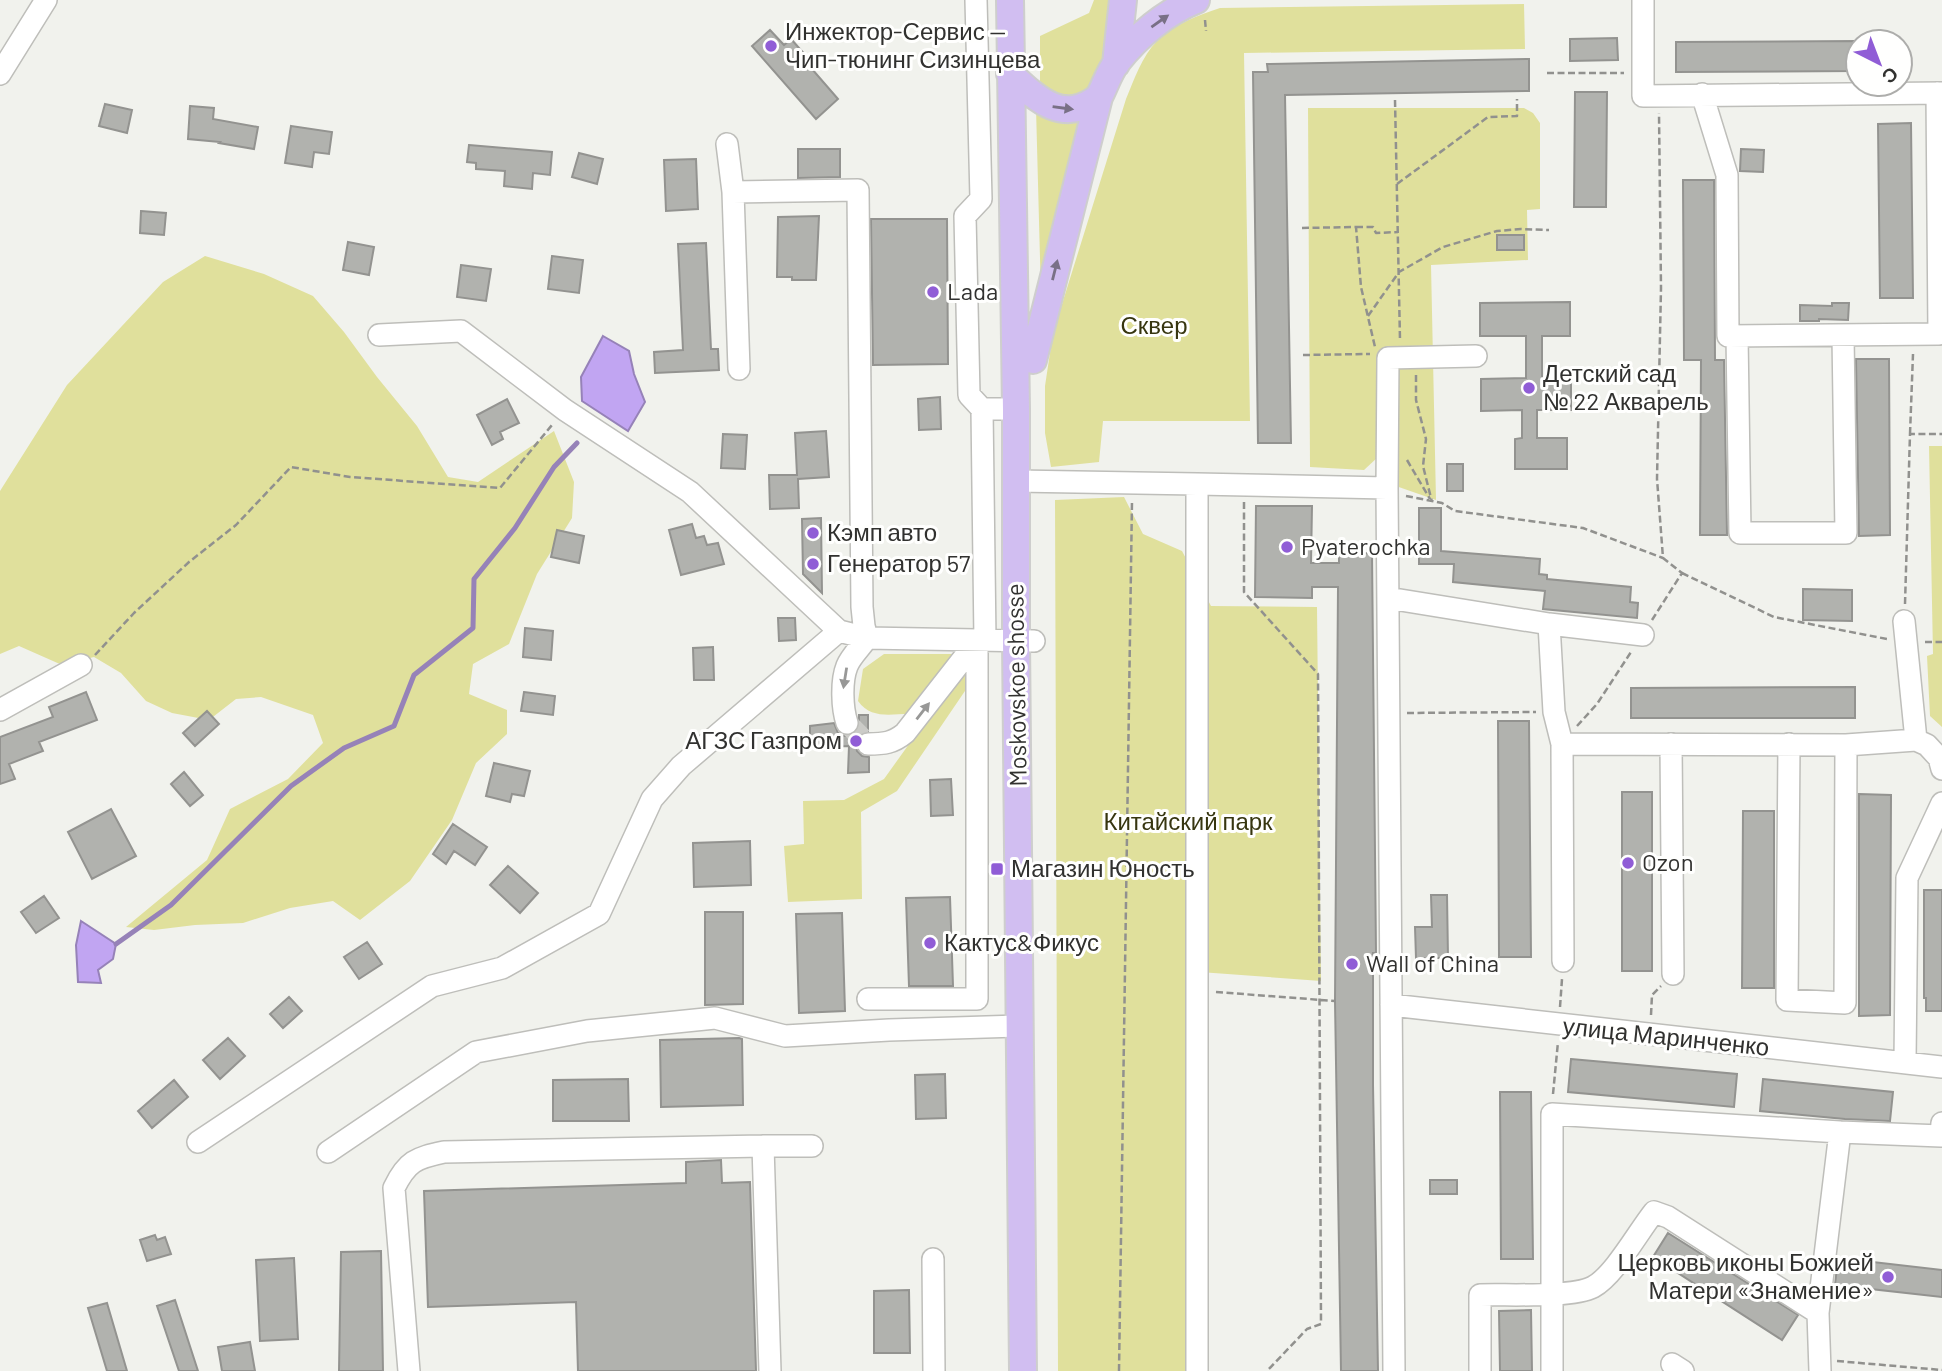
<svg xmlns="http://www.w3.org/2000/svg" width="1942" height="1371" viewBox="0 0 1942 1371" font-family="Barlow,sans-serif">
<rect width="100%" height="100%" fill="#f1f2ed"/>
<path fill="#e0e09c" d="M 1094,0 L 1113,0 L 1107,62 L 1093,86 L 1081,96 L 1067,100 L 1051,95 L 1040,81 L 1040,36 L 1089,13 Z
M 1524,4 L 1525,49 L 1244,53 L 1250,421 L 1103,421 L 1099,462 L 1051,467 L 1045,433 L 1045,386 L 1053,333 L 1126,99 C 1134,80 1142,56 1157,41 C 1174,24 1199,15 1220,8 Z
M 1036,108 L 1084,119 L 1041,296 Z
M 1308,108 L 1524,108 L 1533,113 L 1540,123 L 1540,209 L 1527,210 L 1528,260 L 1431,265 L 1436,500 L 1393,485 L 1378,457 L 1364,470 L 1310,467 Z
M 205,256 L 264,274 L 313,296 L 344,332 L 377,377 L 417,426 L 448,477 L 478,482 L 554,431 L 574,482 L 572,518 L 537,574 L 509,644 L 473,664 L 469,694 L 507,710 L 507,734 L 476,763 L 452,820 L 410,881 L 360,920 L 333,901 L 290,908 L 243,923 L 195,925 L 154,930 L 126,927 L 207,860 L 230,809 L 288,779 L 323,743 L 313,715 L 261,697 L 236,699 L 209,720 L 172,713 L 146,701 L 121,673 L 94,657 L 62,665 L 19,646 L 0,654 L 0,491 L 67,385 L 163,282 Z
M 1929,446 L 1942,446 L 1942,727 L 1930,716 L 1927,656 L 1933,654 Z
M 1124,497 L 1143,534 L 1182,551 L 1211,606 L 1317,607 L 1321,981 L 1186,971 L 1188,1371 L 1058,1371 L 1055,500 Z
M 884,654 L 952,654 L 909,714 C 889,714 871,719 858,701 L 863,669 Z
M 970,659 L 967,688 L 897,791 L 861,812 L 862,899 L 788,902 L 784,846 L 804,844 L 803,801 L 844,800 L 884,779 Z"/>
<path fill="#c1a5f2" stroke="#9682b8" stroke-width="2" d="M 603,336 L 629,351 L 634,374 L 645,402 L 628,431 L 582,401 L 581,377 Z
M 81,921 L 116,944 L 113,959 L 98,970 L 101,983 L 78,982 L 76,945 Z"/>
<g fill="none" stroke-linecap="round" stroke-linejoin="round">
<path stroke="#9682b8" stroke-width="5" d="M 116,944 L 171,905 L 291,786 L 344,748 L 394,726 L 414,675 L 473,628 L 474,579 L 515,528 L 554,467 L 577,443"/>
</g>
<path fill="#b1b2ae" stroke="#939390" stroke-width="2" d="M 770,30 L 784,45 L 791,39 L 808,58 L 805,61 L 838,99 L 816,119 L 752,46 Z
M 1617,38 L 1618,60 L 1570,61 L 1570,39 Z
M 1858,41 L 1858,71 L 1676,72 L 1676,42 Z
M 1529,59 L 1529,91 L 1285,95 L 1291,443 L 1258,443 L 1253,72 L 1268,72 L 1267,64 Z
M 1575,92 L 1607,92 L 1606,207 L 1574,207 Z
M 105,104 L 132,110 L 127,133 L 99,126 Z
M 190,106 L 214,108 L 213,119 L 258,127 L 254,149 L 219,143 L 220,142 L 188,139 Z
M 1911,123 L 1913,298 L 1880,298 L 1878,124 Z
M 291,126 L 332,132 L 329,154 L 314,152 L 312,167 L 285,163 Z
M 469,145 L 552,152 L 550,175 L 533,173 L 532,189 L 504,186 L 505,171 L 476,169 L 476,163 L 467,162 Z
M 798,149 L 840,149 L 840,177 L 798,178 Z
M 1741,149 L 1764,150 L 1763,172 L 1740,171 Z
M 579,153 L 603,159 L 597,184 L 572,177 Z
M 696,159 L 698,209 L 666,211 L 664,160 Z
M 1683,180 L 1714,180 L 1715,360 L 1724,360 L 1727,535 L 1700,535 L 1701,360 L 1684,360 Z
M 141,211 L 166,213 L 164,235 L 140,233 Z
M 819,216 L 816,280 L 792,280 L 792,277 L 777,277 L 778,217 Z
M 871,219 L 947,219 L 948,364 L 873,365 Z
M 1497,235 L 1524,235 L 1524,250 L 1497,250 Z
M 348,242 L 374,247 L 369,275 L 343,270 Z
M 706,243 L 711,349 L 718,349 L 719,370 L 655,373 L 654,352 L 683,350 L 678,244 Z
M 552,256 L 583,260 L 579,293 L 548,289 Z
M 461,265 L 491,269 L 486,301 L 457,297 Z
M 1570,302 L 1570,336 L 1542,336 L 1542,378 L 1571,378 L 1571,410 L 1537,410 L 1537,438 L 1567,438 L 1567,469 L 1515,469 L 1515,439 L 1522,438 L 1522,410 L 1481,411 L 1481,379 L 1526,378 L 1526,336 L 1480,336 L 1480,303 Z
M 1832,303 L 1849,303 L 1848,320 L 1819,319 L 1819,321 L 1800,321 L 1800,305 L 1832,306 Z
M 1856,359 L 1889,359 L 1890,535 L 1859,536 Z
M 940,397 L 941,429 L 919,430 L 918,399 Z
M 507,399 L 519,423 L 500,432 L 503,439 L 492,445 L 477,415 Z
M 826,431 L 829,477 L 798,479 L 799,508 L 770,509 L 769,475 L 797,475 L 795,433 Z
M 723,434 L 747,435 L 745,469 L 721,468 Z
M 1447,464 L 1463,464 L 1463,491 L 1447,491 Z
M 1256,506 L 1312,506 L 1311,563 L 1339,563 L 1339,554 L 1372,553 L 1376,953 L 1373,953 L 1373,1085 L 1378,1371 L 1341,1371 L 1335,1001 L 1338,587 L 1312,587 L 1312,598 L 1255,597 Z
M 1419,508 L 1441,508 L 1441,551 L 1540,559 L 1539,574 L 1547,575 L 1547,579 L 1631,587 L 1630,602 L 1638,603 L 1637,618 L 1543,609 L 1545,591 L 1453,582 L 1454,564 L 1419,564 Z
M 821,518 L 822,593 L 803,574 L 802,519 Z
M 692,524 L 696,538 L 704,536 L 707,545 L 718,543 L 724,564 L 681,575 L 669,530 Z
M 557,530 L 584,536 L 579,563 L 551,557 Z
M 1803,589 L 1852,590 L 1852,621 L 1803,620 Z
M 778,618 L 795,618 L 796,640 L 779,641 Z
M 525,628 L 553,631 L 551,660 L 523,657 Z
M 713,647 L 714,680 L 694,680 L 693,648 Z
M 1855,687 L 1855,718 L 1631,718 L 1631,688 Z
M 86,692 L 97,720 L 39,742 L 43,751 L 9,764 L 15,779 L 0,784 L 0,737 L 53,717 L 49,707 Z
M 524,692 L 555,696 L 553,715 L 521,711 Z
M 207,711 L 219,724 L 195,746 L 183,733 Z
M 859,715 L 868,715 L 868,731 L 861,733 L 857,737 L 855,743 L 857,751 L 862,756 L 869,757 L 869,772 L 848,773 L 849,746 L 821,747 L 821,745 L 810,745 L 810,726 L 834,723 L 838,733 L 844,736 L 850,736 L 856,733 L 859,727 Z
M 1498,721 L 1529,721 L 1531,957 L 1499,957 Z
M 494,763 L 530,771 L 524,796 L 512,794 L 510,802 L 486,796 Z
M 184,772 L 203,795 L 190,806 L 171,784 Z
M 951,779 L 953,815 L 931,816 L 930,780 Z
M 1622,792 L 1652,792 L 1652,971 L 1622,971 Z
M 1859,794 L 1891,795 L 1890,1015 L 1859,1016 Z
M 111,809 L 136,856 L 92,879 L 68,832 Z
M 1743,811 L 1774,811 L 1774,988 L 1742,988 Z
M 453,824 L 487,847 L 475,865 L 454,851 L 446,864 L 433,854 Z
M 750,841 L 751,885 L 694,887 L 693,843 Z
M 508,866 L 538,893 L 520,913 L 490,885 Z
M 1924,890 L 1942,890 L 1942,1011 L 1926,1011 L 1926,998 L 1924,998 Z
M 1431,895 L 1447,895 L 1448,958 L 1416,958 L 1415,927 L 1432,927 Z
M 44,896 L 59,918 L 36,933 L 21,912 Z
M 950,897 L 953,986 L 909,986 L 906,898 Z
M 705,912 L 743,912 L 743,1004 L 705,1005 Z
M 842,913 L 845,1011 L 799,1013 L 796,914 Z
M 367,942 L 382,964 L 359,979 L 344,957 Z
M 289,997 L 302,1011 L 283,1028 L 270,1014 Z
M 228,1038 L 245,1056 L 220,1079 L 203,1060 Z
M 739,1038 L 742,1039 L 743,1105 L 661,1107 L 660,1040 Z
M 1571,1059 L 1737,1074 L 1734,1107 L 1568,1092 Z
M 945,1074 L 946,1118 L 916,1119 L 915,1075 Z
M 628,1079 L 629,1121 L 553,1121 L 553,1080 Z
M 1763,1079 L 1893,1092 L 1890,1121 L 1845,1119 L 1760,1111 Z
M 174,1080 L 188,1097 L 152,1128 L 138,1111 Z
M 1500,1092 L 1531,1092 L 1533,1259 L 1501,1259 Z
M 721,1160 L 722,1183 L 750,1182 L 756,1371 L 578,1371 L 576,1302 L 428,1307 L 424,1191 L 686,1183 L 686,1162 Z
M 1430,1180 L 1457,1180 L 1457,1194 L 1430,1194 Z
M 1668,1233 L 1798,1315 L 1782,1340 L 1653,1257 Z
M 155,1235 L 157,1240 L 165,1237 L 171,1254 L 147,1261 L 140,1240 Z
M 381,1251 L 383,1371 L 339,1371 L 341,1252 Z
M 294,1258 L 298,1339 L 260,1341 L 256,1260 Z
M 1838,1258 L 1942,1270 L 1942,1297 L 1835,1285 Z
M 909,1290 L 910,1353 L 874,1353 L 874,1291 Z
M 175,1300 L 198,1371 L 179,1371 L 157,1306 Z
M 107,1303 L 127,1371 L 107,1371 L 88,1308 Z
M 1531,1310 L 1532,1371 L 1500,1371 L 1499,1311 Z
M 250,1342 L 255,1371 L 222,1371 L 218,1347 Z"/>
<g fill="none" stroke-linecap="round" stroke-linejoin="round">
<path stroke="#cbcbc7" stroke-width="21" stroke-dasharray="21 10" stroke-linecap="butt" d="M 847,723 L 868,744"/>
<defs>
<path id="minor" d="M 976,0 L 981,199 L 965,216 L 969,395 L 982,409 L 1016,409
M 1643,0 L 1643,96 L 1942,93
M 0,74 L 46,0
M 1702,94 L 1727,175 L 1728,336 L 1939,334 L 1937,93
M 727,144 L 733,192 L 739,369
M 733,192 L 858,190 L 862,607 L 864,626 L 867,638 L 1034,641
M 379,335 L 461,331 L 565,410 L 690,492 L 839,631 L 867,638 C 861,647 851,656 847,666 C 841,681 842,708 847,723
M 1737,336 L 1740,533 L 1846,533 L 1843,336
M 982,409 L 985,641
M 1015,481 L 1197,484 L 1197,1371
M 1197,484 L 1387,488
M 1388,598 L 1549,624 L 1643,635
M 1904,621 L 1916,740
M 1549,624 L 1554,712 L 1562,744 L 1846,745 L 1916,740 L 1927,745 L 1939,758 L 1942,769
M 0,710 L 81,665
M 868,744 C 884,744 893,743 905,733 L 977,641
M 1562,744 L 1563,961
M 1671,744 L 1673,974
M 1789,744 L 1787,1000 L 1845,1003 L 1846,745
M 868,999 L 977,999 L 977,641
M 1391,1005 L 1942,1067
M 1905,1062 L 1907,878 L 1942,803
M 198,1142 L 432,986 L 502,968 L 599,914 L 652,799 L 681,766 L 839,631
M 328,1152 L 476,1052 L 587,1031 L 715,1018 L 785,1036 L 889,1030 L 1021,1026
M 933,1259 L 934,1371
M 1672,1364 L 1683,1371
M 409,1371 L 394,1188 C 407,1161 416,1158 444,1152 L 763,1146
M 770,1371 L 763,1146 L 812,1146
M 1394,1371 L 1387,488 L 1388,358 L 1476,356
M 1480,1371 L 1480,1295 C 1506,1294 1572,1298 1593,1287 C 1614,1276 1638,1232 1654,1212 L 1668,1217 L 1818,1313
M 1552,1371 L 1552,1114 L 1840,1132
M 1820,1371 L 1818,1313 L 1840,1132 L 1941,1136 L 1942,1123"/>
<path id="major" d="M 1010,0 L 1016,409 L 1016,641 L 1023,1371
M 1116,64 L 1123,0
M 1010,74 C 1038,100 1063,125 1099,97
M 1033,360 L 1099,97 C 1105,86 1109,72 1117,62 C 1137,36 1166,12 1196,0"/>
</defs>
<use href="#minor" stroke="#bebeba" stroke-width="24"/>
<use href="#major" stroke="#cececd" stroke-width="30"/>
<path stroke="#91918e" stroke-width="2.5" stroke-dasharray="7 3.5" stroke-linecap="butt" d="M 1205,20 L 1206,31
M 1547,73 L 1624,73
M 1395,100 L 1400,340
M 1397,184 L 1488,117 L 1517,116 L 1517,99
M 1356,227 L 1373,227 L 1376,233 L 1398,232
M 1302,228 L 1356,227 L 1361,287 L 1375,347
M 1368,316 L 1399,272 L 1443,247 L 1497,231 L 1521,229 L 1549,230
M 1303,355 L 1370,354
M 1416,375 L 1416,400 L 1426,439 L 1423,466 L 1432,502
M 1910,434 L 1913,354
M 1407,460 L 1430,499
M 1406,496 L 1442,503 L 1455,511 L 1583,528 L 1663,558
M 1244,502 L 1244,592 L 1318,674 L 1321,1324 L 1307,1329 L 1267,1371
M 1682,573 L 1774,617 L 1887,639
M 1905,604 L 1910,434 L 1942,434
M 1652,620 L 1682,573 L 1663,558 L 1657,479 L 1661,288 L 1659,113
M 1925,642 L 1942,642
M 95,655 L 134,613 L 189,562 L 236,525 L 291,467 L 350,477 L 500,488 L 552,425
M 1407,713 L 1536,712
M 1577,726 L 1597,704 L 1631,652
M 1216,992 L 1335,1001
M 1560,1007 L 1562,979
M 1651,1015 L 1652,995 L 1661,986
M 1553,1094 L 1558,1042
M 1837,1361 L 1942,1370
M 1119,1371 L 1132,501"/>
<use href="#minor" stroke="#fff" stroke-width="21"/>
<use href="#major" stroke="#d1bef1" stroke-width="26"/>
</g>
<defs><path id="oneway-solid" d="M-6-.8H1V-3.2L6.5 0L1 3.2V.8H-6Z" transform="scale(1.75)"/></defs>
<g fill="#797086">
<use href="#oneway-solid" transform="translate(1160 21) rotate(-35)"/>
<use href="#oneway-solid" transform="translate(1063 108) rotate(8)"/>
<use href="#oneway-solid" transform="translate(1055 270) rotate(-76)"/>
</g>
<g fill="#989897">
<use href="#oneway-solid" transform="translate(845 678) rotate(99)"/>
<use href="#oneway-solid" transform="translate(923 711) rotate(-52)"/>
</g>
<g fill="#905dd6" stroke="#fffffe" stroke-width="2.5">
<circle cx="771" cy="46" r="7"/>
<circle cx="933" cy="292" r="7"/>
<circle cx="1529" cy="388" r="7"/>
<circle cx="813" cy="533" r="7"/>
<circle cx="1287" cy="547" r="7"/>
<circle cx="813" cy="564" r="7"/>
<circle cx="856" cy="741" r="7"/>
<circle cx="1628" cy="863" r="7"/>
<rect x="990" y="862" width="14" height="14" rx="3.5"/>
<circle cx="930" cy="943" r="7"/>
<circle cx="1352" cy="964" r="7"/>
<circle cx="1888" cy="1277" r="7"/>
</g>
<g text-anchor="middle" stroke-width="6" stroke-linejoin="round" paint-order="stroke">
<g font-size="24" fill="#31312f" stroke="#fffffe" text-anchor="start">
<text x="785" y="40">Инжектор-Сервис —<tspan x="785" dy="28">Чип-тюнинг Сизинцева</tspan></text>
<text x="947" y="300">Lada</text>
<text x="1543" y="382">Детский сад<tspan x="1543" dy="28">№ 22 Акварель</tspan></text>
<text x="827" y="541">Кэмп авто</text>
<text x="1301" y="555">Pyaterochka</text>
<text x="827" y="572">Генератор 57</text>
<text x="842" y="749" text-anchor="end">АГЗС Газпром</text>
<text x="1642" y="871">Ozon</text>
<text x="1011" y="877">Магазин Юность</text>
<text x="944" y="951">Кактус&amp;Фикус</text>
<text x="1366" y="972">Wall of China</text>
<text x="1874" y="1271" text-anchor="end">Церковь иконы Божией<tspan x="1874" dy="28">Матери «Знамение»</tspan></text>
</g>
<g font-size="24" fill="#373610" stroke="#fffffe">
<text x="1154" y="334">Сквер</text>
<text x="1188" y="830">Китайский парк</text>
</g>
<g font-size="24" fill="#31312f" stroke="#fffffe">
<text transform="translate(1017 685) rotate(-91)" y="8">Moskovskoe shosse</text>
<text transform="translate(1666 1037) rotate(6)" y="8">улица Маринченко</text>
</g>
</g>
<g transform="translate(1879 63) rotate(138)"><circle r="33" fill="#fffffe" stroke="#adadab" stroke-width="2"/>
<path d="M0-5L12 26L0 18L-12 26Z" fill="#905dd6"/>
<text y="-10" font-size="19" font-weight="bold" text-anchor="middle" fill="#31312f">С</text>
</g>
</svg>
